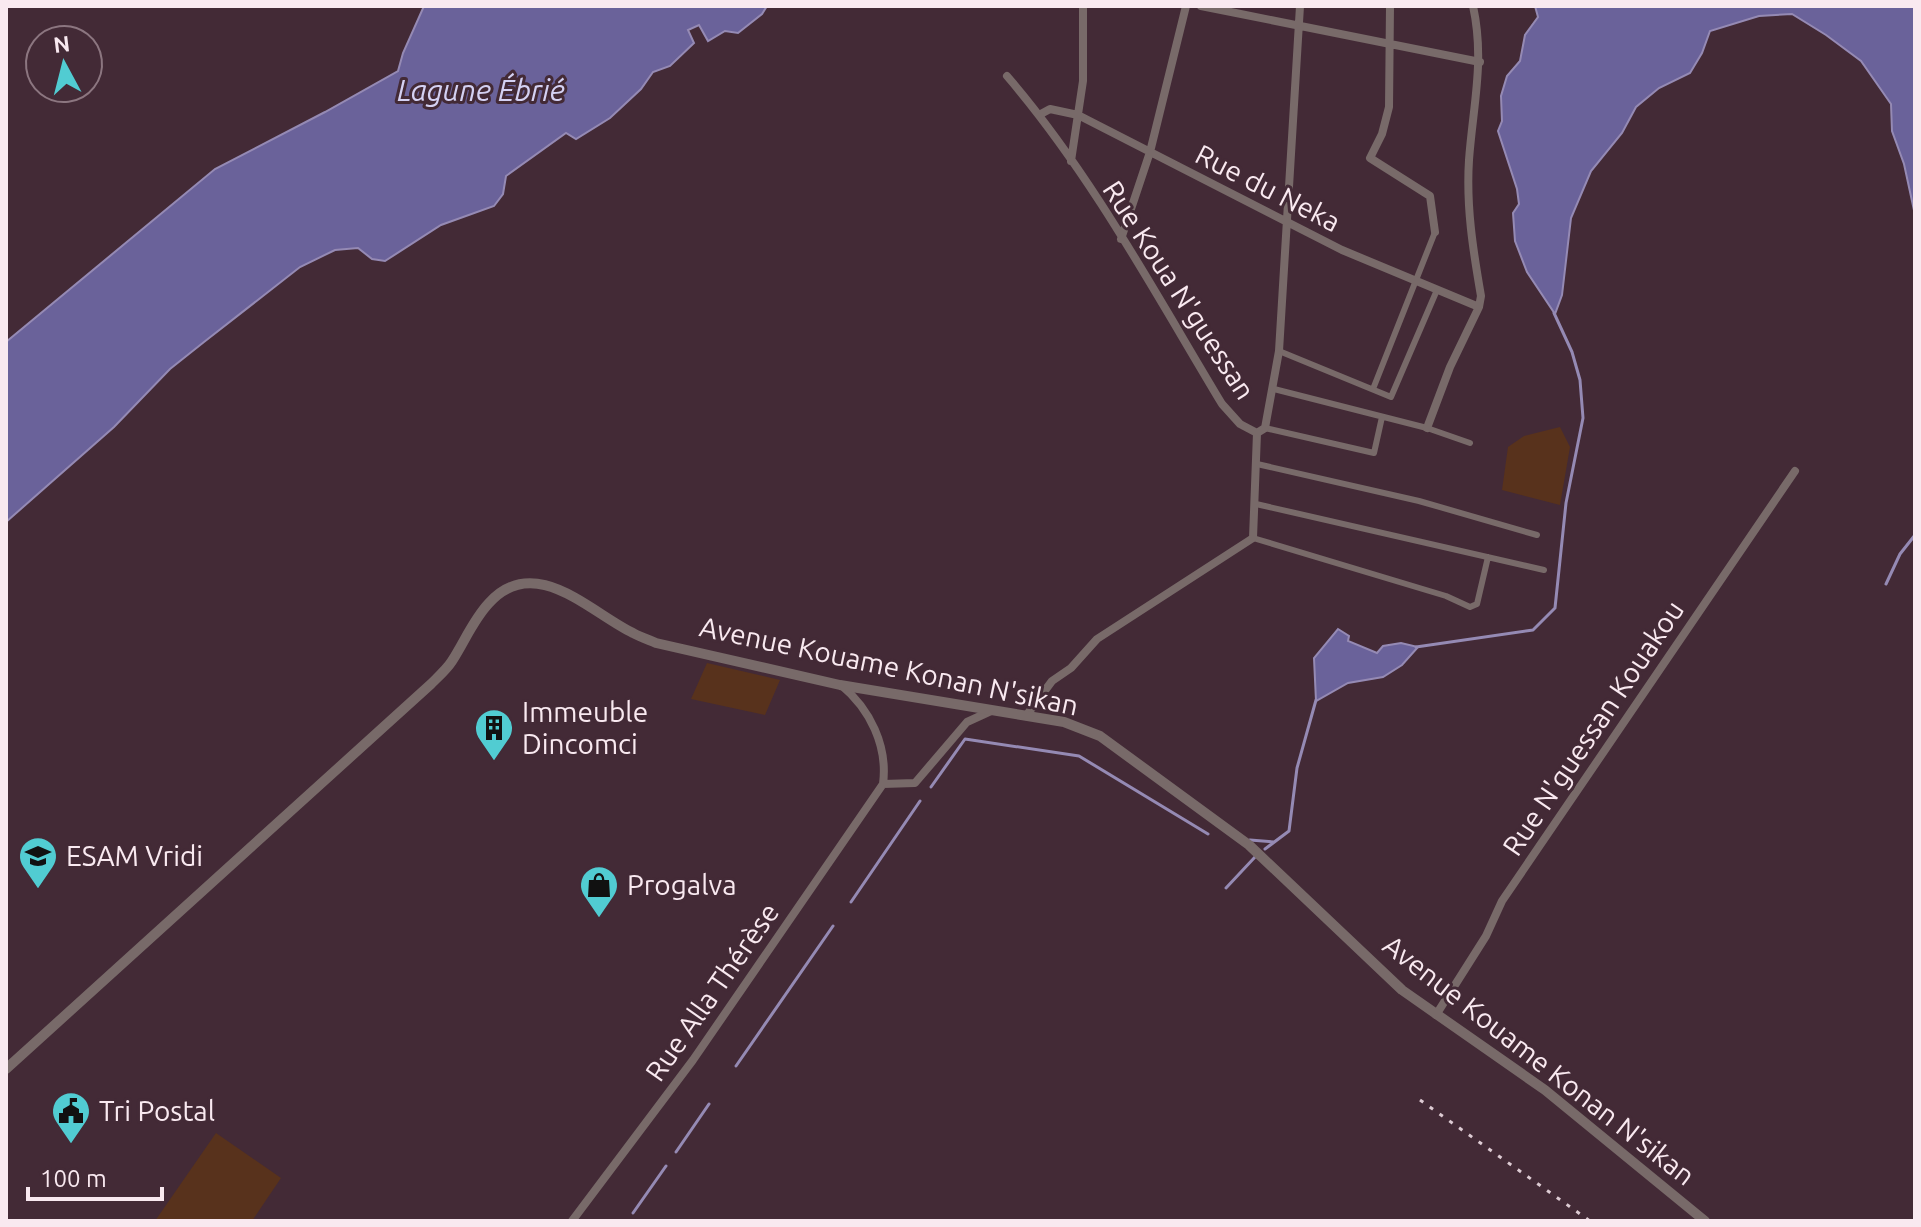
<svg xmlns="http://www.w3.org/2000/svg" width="1921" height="1227" viewBox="0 0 1921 1227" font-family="Ubuntu,sans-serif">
<rect width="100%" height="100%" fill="#432a36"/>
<path fill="#58321c" d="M 1560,427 L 1570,447 L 1560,505 L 1502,490 L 1508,447 L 1524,436 Z
M 707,663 L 780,680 L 765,715 L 691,699 Z
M 216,1133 L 281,1178 L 252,1221 L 155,1221 Z"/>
<path fill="#6a629a" stroke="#958ab4" stroke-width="2" d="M 424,6 L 767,6 L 762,14 L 738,33 L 725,31 L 708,41 L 699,25 L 688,30 L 694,43 L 670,66 L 653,72 L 641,89 L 610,118 L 576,139 L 566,133 L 506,176 L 503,194 L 494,206 L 441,225 L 385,261 L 372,259 L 358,248 L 335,250 L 300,267 L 204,342 L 170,369 L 114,427 L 6,522 L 6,342 L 215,169 L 325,112 L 398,71 L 403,53 Z
M 1535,6 L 1915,6 L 1915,215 L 1904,164 L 1892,131 L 1891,104 L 1861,61 L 1826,35 L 1792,14 L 1759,16 L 1710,31 L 1702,53 L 1690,73 L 1659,88 L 1636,107 L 1622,133 L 1591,171 L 1571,218 L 1562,295 L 1555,314 L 1527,272 L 1515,241 L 1513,213 L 1519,204 L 1517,189 L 1498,131 L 1502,121 L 1501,96 L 1507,76 L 1520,61 L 1525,35 L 1538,17 Z
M 1338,629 L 1349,636 L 1348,641 L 1377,653 L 1383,646 L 1401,643 L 1418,647 L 1402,665 L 1383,677 L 1348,683 L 1316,701 L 1314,658 Z"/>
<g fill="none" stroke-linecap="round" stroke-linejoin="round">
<path stroke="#958ab4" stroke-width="3" d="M 1886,584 L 1900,554 L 1915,535
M 1416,647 L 1533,630 L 1555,608 L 1566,503 L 1583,418 L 1580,380 L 1572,352 L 1554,313
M 931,787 L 965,739 L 1079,756 L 1208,834
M 1250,840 L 1274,842
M 1265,849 L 1289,831 L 1297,768 L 1316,700
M 1226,888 L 1255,857
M 851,902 L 920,801
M 736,1066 L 833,926
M 676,1152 L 709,1104
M 633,1213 L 666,1166"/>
<path stroke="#786a69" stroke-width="6" d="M 1279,351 L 1391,397 L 1437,290
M 1274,389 L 1427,428 L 1470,443
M 1373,389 L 1435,232
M 1265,428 L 1374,453 L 1382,417
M 1257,464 L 1419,501 L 1537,535
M 1256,504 L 1544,570
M 1253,538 L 1446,596 L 1470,607 L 1477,604 L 1488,557"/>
<path stroke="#786a69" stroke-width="8" d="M 1201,6 L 1480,62
M 1390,6 L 1389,107 L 1382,134 L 1370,158 L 1430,196 L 1435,232
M 1007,76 C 1092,175 1155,293 1222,404 L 1240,424 L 1257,433 L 1253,538 L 1097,639 L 1071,668 L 1052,681 L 1026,716
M 1039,115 L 1050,109 L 1078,115 L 1342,250 L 1479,307
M 1071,161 L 1083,81 L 1083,6
M 1121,239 L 1150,152 L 1186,6
M 1427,428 L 1450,367 L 1479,307 L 1481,296 C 1473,250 1466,206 1469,160 C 1473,105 1485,61 1473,6
M 1257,433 L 1265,428 L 1279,351 L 1300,6
M 883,784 L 915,783 L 967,722 L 991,711
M 1436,1015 L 1486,936 L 1502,901 L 1795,471
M 572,1221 L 693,1060 L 883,784 C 888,746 870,709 841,685"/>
<path stroke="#786a69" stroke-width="10" d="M 6,1069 L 431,684 C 438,677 447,669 452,661 C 465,641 473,620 489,603 C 535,552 591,613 633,633 C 640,637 649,640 656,643 L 840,685 L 1064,722 L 1100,736 L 1249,845 L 1402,990 L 1545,1090 L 1705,1221"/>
<path stroke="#ddcbd3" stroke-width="3" stroke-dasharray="4 8" stroke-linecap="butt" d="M 1420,1100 L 1590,1221"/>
</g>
<defs>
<symbol id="building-pin" viewBox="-11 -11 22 30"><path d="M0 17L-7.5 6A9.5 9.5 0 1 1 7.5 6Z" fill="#51ccd2" stroke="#432a36"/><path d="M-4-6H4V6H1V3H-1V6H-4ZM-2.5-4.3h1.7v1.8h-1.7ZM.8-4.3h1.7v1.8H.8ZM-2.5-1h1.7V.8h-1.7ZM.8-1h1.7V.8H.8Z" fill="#111"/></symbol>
<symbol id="school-pin" viewBox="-11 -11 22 30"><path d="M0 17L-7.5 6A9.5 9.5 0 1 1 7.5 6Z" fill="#51ccd2" stroke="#432a36"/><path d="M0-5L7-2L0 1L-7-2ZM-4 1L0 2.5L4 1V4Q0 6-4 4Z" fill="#111"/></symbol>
<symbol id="shop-pin" viewBox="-11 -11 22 30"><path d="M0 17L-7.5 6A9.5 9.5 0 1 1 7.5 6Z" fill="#51ccd2" stroke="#432a36"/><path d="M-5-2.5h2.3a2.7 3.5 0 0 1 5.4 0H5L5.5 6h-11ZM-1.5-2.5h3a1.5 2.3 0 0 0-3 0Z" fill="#111"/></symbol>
<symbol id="civic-pin" viewBox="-11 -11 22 30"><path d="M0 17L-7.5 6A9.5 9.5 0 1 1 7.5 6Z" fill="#51ccd2" stroke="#432a36"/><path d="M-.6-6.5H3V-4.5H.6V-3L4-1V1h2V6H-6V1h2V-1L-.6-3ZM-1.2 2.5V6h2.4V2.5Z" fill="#111"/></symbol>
</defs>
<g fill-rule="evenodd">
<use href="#building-pin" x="472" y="706" width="44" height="60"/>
<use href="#school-pin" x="16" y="834" width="44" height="60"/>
<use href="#shop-pin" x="577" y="863" width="44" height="60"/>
<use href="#civic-pin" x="49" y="1089" width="44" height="60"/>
</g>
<g text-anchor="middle" stroke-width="6" stroke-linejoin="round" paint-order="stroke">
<g font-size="28" fill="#f9e9f0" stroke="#432a36">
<text transform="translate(1268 188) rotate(27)" y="10">Rue du Neka</text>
<text transform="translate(1179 290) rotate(57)" y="10">Rue Koua N'guessan</text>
<text transform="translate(889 666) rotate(12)" y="10">Avenue Kouame Konan N'sikan</text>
<text transform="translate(1593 728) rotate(-56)" y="10">Rue N'guessan Kouakou</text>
<text transform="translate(712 992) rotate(-55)" y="10">Rue Alla Thérèse</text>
<text transform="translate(1539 1060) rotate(38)" y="10">Avenue Kouame Konan N'sikan</text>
</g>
<g font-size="28" fill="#f9e9f0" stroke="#432a36" text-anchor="start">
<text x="522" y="722">Immeuble<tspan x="522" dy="32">Dincomci</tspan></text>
<text x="66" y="866">ESAM Vridi</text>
<text x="627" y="895">Progalva</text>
<text x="99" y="1121">Tri Postal</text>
</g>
<g font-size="30" font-style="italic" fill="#d4d1f3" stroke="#432a36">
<text x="481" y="101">Lagune Ébrié</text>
</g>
</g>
<rect width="1921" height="1227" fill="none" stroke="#f9e9f0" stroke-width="16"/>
<g transform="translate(64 64) rotate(353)"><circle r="38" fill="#432a36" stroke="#8c7680" stroke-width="2"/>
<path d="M0-6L14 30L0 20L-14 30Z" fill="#51ccd2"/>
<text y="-12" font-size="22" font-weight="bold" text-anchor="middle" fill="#f9e9f0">N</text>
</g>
<path d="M28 1187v12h134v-12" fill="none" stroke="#f9e9f0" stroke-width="4"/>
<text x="40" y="1187" font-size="24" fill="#f9e9f0" stroke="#432a36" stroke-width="6" paint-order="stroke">100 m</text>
</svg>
